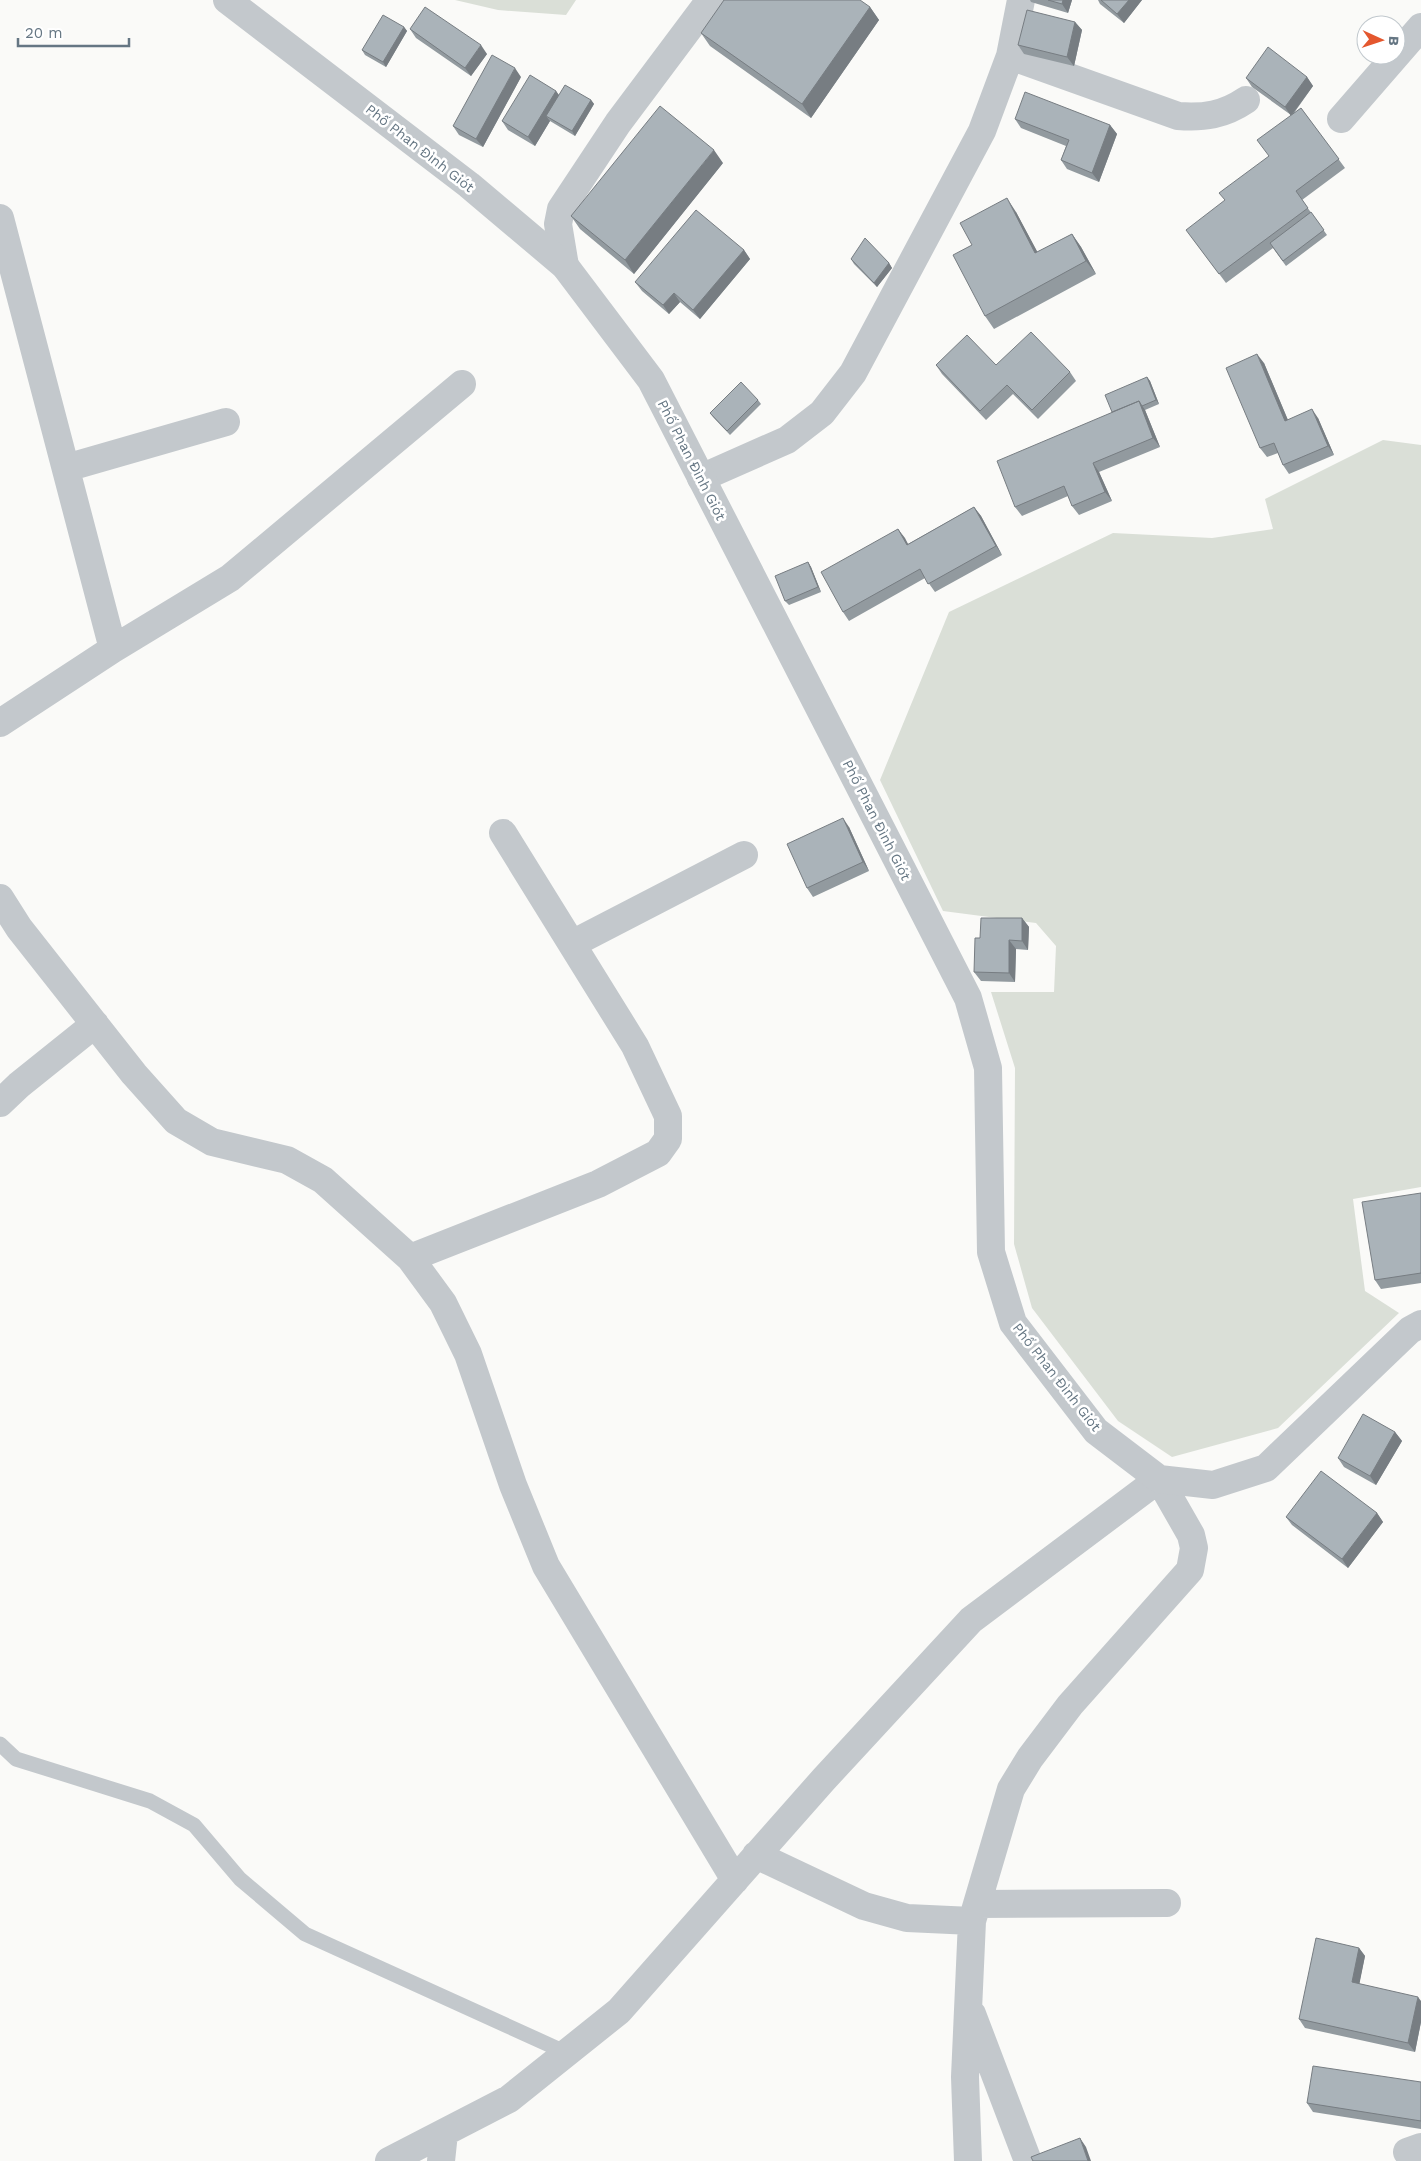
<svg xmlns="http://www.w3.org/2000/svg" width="1421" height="2161" viewBox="0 0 1421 2161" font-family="'Work Sans',sans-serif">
<rect width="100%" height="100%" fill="#fafaf8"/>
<path fill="#dadfd7" d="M 455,0 L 576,0 L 566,15 L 498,10 Z
M 1383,440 L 1421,445 L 1421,1187 L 1353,1199 L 1365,1291 L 1399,1313 L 1278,1428 L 1172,1457 L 1118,1421 L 1032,1308 L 1014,1244 L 1015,1068 L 991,992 L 1054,992 L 1056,946 L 1036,923 L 943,911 L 880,780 L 949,612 L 1113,533 L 1212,538 L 1273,529 L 1265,499 Z"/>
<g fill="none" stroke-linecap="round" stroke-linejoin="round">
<path stroke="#c3c8cc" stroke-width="15" d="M 0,1744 L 16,1759 L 150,1801 L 194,1825 L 240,1879 L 305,1934 L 567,2053"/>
<path stroke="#c3c8cc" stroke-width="28" d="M 1010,56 L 1178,116 C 1204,118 1224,115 1246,100
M 1341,119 L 1421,27
M 0,218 L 113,649
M 565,266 L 558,224 L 561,209 L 618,123 L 710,0
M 66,468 L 226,422
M 701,478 L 787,440 L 822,413 L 853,373 L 982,131 L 1010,56 L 1021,0
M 0,723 L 113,649 L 230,578 L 462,384
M 0,898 L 19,928 L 134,1074 L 176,1121 L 212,1142 L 287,1160 L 323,1180 L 410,1258 L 443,1303 L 468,1354 L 513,1485 L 546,1566 L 735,1880
M 572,944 L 744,855
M 0,1103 L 19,1085 L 95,1024
M 410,1258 L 598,1184 L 658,1153 L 668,1139 L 668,1116 L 635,1046 L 503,833
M 756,1855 L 864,1906 L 907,1918 L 972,1921
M 977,1904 L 1167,1903
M 972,2014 L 1028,2161
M 1407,2152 L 1421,2147
M 389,2161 L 509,2099 L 619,2011 L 824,1779 L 971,1620 L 1159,1479 L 1191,1535 L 1194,1548 L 1190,1570 L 1070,1705 L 1030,1758 L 1011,1789 L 972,1921 L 965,2077 L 968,2161
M 441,2161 L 444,2133"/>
<path stroke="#c3c8cc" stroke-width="28" d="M 227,0 L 469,185 L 565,266 L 651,380 L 968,998 L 988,1068 L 991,1252 L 1013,1323 L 1096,1431 L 1159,1479 L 1213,1485 L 1266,1468 L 1410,1330 L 1421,1324"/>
</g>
<path fill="#929a9f" d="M 1030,0 L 1072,0 L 1068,13 L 1031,2 Z
M 1098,0 L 1142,0 L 1124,23 L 1100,4 Z
M 870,7 L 879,20 L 811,118 L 710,46 L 701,33 Z
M 1075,22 L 1082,30 L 1074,66 L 1024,54 L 1018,45 Z
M 404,27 L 407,31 L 386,67 L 365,55 L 362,50 Z
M 410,29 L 487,54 L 471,76 L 416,38 Z
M 521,77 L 483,147 L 459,135 L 453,126 Z
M 1307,77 L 1313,86 L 1294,113 L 1301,108 L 1345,168 L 1302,200 L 1327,235 L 1286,266 L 1273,248 L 1226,283 L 1193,239 L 1225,201 L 1269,156 L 1291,115 L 1252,87 L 1246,78 Z
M 556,91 L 559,95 L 591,100 L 594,104 L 575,136 L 550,121 L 535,146 L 508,130 L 502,121 Z
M 1015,119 L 1110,125 L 1117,134 L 1099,182 L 1067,169 L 1061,160 L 1066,146 L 1021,128 Z
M 723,163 L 634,274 L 580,229 L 571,216 Z
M 1016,212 L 1037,252 L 1072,234 L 1081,247 L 1096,274 L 994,329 L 985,316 L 972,245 Z
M 744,250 L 750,259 L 700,319 L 680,302 L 669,314 L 642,291 L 635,282 Z
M 851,259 L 889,263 L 892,268 L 877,287 L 854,264 Z
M 1264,363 L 1288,420 L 1318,418 L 1334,455 L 1289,474 L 1283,465 L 1278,453 L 1267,457 L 1260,448 Z
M 936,365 L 996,365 L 1070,372 L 1076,381 L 1038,419 L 1013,394 L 986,420 L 942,374 Z
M 1147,377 L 1150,381 L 1159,404 L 1145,410 L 1160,447 L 1099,472 L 1112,501 L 1079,515 L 1072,506 L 1068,496 L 1022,516 L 1015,507 L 1112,412 Z
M 758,400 L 761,404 L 730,435 L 713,417 L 710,413 Z
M 974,507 L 981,516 L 1002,555 L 935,592 L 925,578 L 849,621 L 843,612 L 898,529 L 908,544 Z
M 808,562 L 811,567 L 821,592 L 789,605 L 785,601 Z
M 849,827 L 869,871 L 813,897 L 807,888 Z
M 1022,918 L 1029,927 L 1028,950 L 1016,949 L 1015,982 L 981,981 L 974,972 L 980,938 Z
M 1421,1193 L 1421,1283 L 1381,1289 L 1375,1280 Z
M 1395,1432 L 1402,1441 L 1376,1485 L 1344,1467 L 1338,1458 Z
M 1377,1513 L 1383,1522 L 1348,1568 L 1292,1525 L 1286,1517 Z
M 1359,1948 L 1365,1956 L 1359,1984 L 1421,2001 L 1421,2022 L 1415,2052 L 1305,2028 L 1299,2019 Z
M 1421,2082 L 1421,2129 L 1313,2112 L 1307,2103 Z"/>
<path fill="#777d82" d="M 1063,0 L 1072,0 L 1068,13 L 1062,4 Z
M 1129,0 L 1142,0 L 1124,23 L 1117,14 Z
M 870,7 L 879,20 L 811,118 L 802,104 Z
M 1075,22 L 1082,30 L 1074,66 L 1067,57 Z
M 404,27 L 407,31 L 386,67 L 383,62 Z
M 481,45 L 487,54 L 471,76 L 465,68 Z
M 515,68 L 521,77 L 483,147 L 476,139 Z
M 1307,77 L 1313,86 L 1291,116 L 1285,107 Z
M 556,91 L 562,100 L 546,116 L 550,121 L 535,146 L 528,137 Z
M 591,100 L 594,104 L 575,136 L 572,131 Z
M 1110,125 L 1117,134 L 1099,182 L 1092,173 Z
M 714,150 L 723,163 L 634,274 L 625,260 Z
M 1007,198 L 1016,212 L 1045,266 L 1035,253 Z
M 1072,234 L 1081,247 L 1096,274 L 1086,261 Z
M 744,250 L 750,259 L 700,319 L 693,310 Z
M 889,263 L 892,268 L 877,287 L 874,283 Z
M 674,293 L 680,302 L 669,314 L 663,305 Z
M 1257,354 L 1264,363 L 1292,430 L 1285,421 Z
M 1147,377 L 1150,381 L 1159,404 L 1156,400 Z
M 1139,401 L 1145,410 L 1160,447 L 1153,438 Z
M 1312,409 L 1318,418 L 1334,455 L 1328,446 Z
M 1093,463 L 1099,472 L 1112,501 L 1105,492 Z
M 974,507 L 981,516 L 1002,555 L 996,546 Z
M 898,529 L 905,538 L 913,554 L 907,545 Z
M 808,562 L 811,567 L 821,592 L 818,587 Z
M 843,818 L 849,827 L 869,871 L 863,862 Z
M 1022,918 L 1029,927 L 1028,950 L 1022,941 Z
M 1009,940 L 1016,949 L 1015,982 L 1009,973 Z
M 1395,1432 L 1402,1441 L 1376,1485 L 1370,1476 Z
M 1377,1513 L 1383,1522 L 1348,1568 L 1342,1559 Z
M 1359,1948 L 1365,1956 L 1358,1991 L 1352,1982 Z
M 1418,1997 L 1421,2001 L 1421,2022 L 1415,2052 L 1408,2043 Z
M 1080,2138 L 1086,2147 L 1091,2161 L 1088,2161 Z"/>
<path fill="#aab3b9" stroke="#777d82" d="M 724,0 L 860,0 L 870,7 L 802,104 L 701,33 Z
M 1048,0 L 1063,0 L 1062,4 Z
M 1101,0 L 1129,0 L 1117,14 Z
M 425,7 L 481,45 L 465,68 L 410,29 Z
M 1027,10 L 1075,22 L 1067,57 L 1018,45 Z
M 383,15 L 404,27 L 383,62 L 362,50 Z
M 1268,47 L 1307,77 L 1285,107 L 1246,78 Z
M 492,55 L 515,68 L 476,139 L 453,126 Z
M 530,75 L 556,91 L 528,137 L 502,121 Z
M 565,85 L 591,100 L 572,131 L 546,116 Z
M 1025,92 L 1110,125 L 1092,173 L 1061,160 L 1069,140 L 1015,119 Z
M 660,106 L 714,150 L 625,260 L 571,216 Z
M 1301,108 L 1339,159 L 1296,191 L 1308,208 L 1219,274 L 1186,230 L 1225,200 L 1219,193 L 1269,156 L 1257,140 Z
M 1007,198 L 1035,253 L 1072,234 L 1086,261 L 985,316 L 953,255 L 972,245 L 960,223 Z
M 696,210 L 744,250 L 693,310 L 674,293 L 663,305 L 635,282 Z
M 1311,212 L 1324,230 L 1283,261 L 1270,243 Z
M 865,238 L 889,263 L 874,283 L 851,259 Z
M 1031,332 L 1070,372 L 1032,410 L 1007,385 L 980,411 L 936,365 L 967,335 L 996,365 Z
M 1257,354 L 1285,421 L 1312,409 L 1328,446 L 1283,465 L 1274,443 L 1260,448 L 1226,368 Z
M 1147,377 L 1156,400 L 1142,406 L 1139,401 L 1112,412 L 1105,395 Z
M 741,382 L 758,400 L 727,431 L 710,413 Z
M 1139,401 L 1153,438 L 1093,463 L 1105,492 L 1072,506 L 1064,486 L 1015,507 L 997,461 Z
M 974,507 L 996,546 L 928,584 L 920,569 L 843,612 L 821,572 L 898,529 L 907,545 Z
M 808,562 L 818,587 L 785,601 L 775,576 Z
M 843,818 L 863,862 L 807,888 L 787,844 Z
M 981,918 L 1022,918 L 1022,941 L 1009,940 L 1009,973 L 974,972 L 975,938 L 980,938 Z
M 1421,1193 L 1421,1273 L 1375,1280 L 1362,1202 Z
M 1363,1414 L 1395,1432 L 1370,1476 L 1338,1458 Z
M 1321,1471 L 1377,1513 L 1342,1559 L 1286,1517 Z
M 1316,1938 L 1359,1948 L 1352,1982 L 1418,1997 L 1408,2043 L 1299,2019 Z
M 1313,2066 L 1421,2082 L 1421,2121 L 1307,2103 Z
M 1080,2138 L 1088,2161 L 1033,2161 L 1031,2157 Z"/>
<g text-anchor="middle" stroke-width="5" stroke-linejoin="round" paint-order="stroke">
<g font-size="14" fill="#657683" stroke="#fff">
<text transform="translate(420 148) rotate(38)" y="5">Phố Phan Đình Giót</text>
<text transform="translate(692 460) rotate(63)" y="5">Phố Phan Đình Giót</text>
<text transform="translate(877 820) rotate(63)" y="5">Phố Phan Đình Giót</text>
<text transform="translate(1057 1377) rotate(52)" y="5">Phố Phan Đình Giót</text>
</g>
</g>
<g transform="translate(1381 40) rotate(93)"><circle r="24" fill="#ffffff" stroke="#c1c8cd"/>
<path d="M0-4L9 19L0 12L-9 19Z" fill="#e4572e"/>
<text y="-8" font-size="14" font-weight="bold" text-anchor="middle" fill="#657683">B</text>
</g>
<path d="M18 38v8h111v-8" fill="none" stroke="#657683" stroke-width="2.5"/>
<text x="25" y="38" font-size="15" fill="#657683" stroke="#ffffff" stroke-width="4" paint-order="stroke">20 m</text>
</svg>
